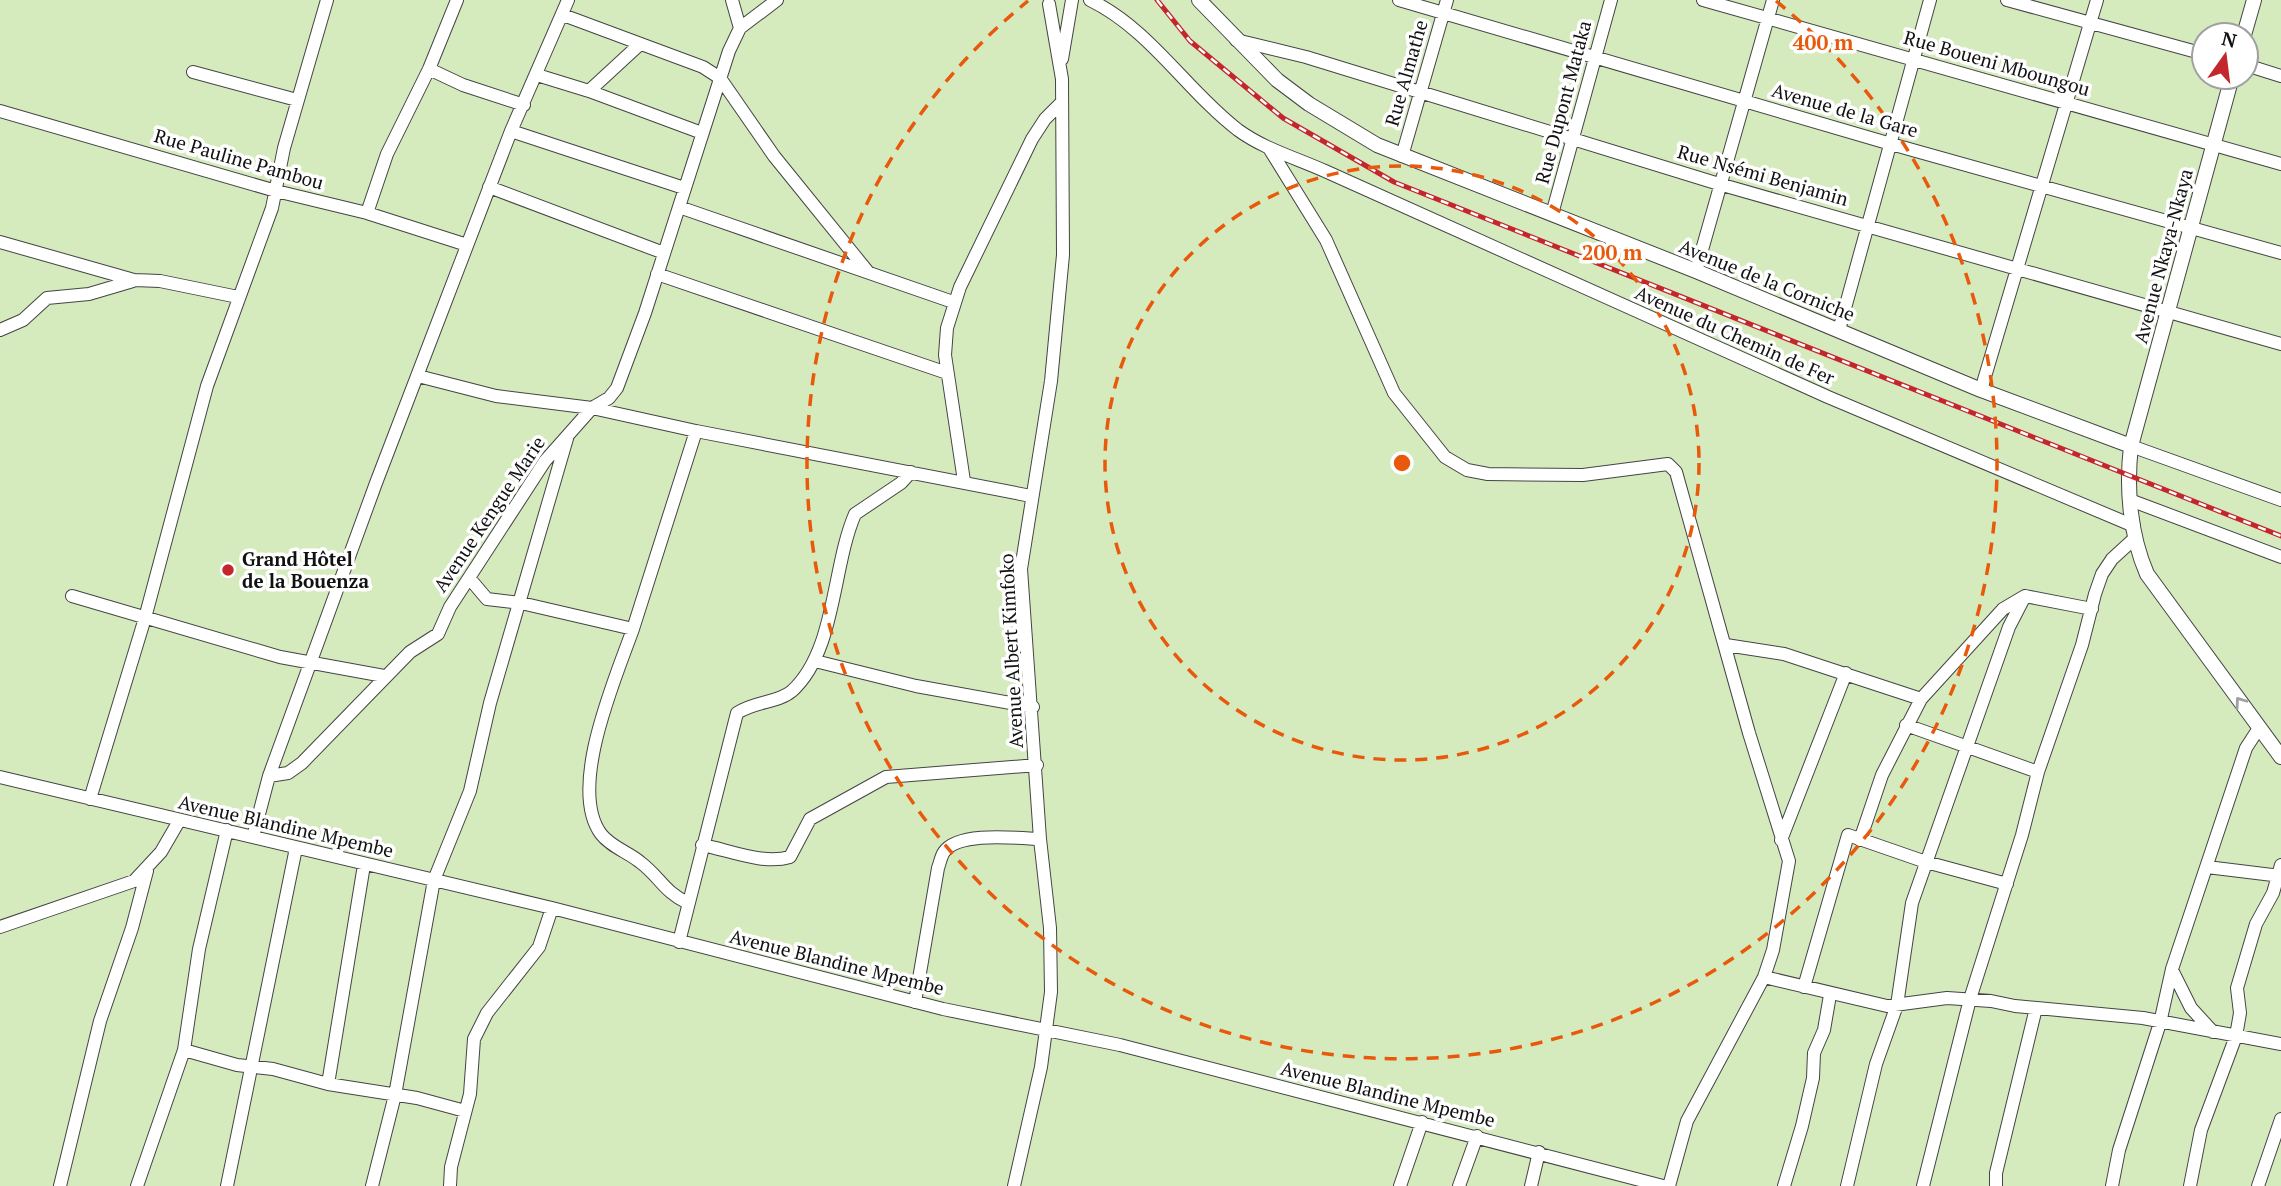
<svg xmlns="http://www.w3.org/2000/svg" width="2281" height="1186" viewBox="0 0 2281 1186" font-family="'PT Serif',serif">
<rect width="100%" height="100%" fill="#fffdf5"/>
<path fill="#d5ebbd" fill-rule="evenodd" d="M 0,0 L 2281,0 L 2281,1186 L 0,1186 ZM 2204,35 L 2246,35 L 2246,77 L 2204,77 Z"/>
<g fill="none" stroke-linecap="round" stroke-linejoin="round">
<defs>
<path id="minor" d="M 732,0 L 740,28
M 1090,0 C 1150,29 1186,90 1238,130 C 1264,149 1296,158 1325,171 L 1828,397 L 2134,526
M 1399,0 L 1891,144 L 2281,253
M 1703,0 L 2281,164
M 2007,0 L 2204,54
M 563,15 L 703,67 L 720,78 L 774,156 L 868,272
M 1236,40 L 1306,57 L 1719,184 L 2281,344
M 1062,59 L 1072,0
M 2246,65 L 2281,76
M 429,69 L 463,85 L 524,105
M 193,72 L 297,100
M 537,75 L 589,91 L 702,133
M 589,91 L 640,44
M 0,111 L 276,191 L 367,213 L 467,245
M 511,131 L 684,188
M 1269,148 L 1326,240 L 1394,393 L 1445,457 L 1467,470 L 1488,474 L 1583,475 L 1668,464 L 1676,472 L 1749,733 L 1789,861 L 1773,950 L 1764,977 L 1687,1121 L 1669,1186
M 1402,156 L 1447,0
M 489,187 L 664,253
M 679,207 L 953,302
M 367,213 L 387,154 L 429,69 L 457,0
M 1552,214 L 1611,0
M 0,242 L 134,280 L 160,281 L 238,297
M 1696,271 L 1773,0
M 657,274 L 947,373
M 0,330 L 23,320 L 47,298 L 89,294 L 133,281
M 1839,330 L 1930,0
M 418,376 L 496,396 L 592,408 L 696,431 L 1031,496
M 1981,390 L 2097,0
M 2131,446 L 2281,500
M 964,481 L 945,355 L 947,328 L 960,287 L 1032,139 L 1045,119 L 1061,103
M 2130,500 L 2281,557
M 470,579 L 487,599 L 521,603 L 633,629 L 696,431
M 72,596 L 280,657 L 384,676
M 633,629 C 616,677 567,788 601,834 C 611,847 628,852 640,862 C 660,877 664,892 688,903
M 1726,645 L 1784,654 L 1921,699
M 815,661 L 916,686 L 1033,707
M 1906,725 L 2038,772
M 269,776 L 288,773 L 302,763 L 410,652 L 438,634 L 450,607 L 545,461 L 592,408 L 609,398 L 617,388 L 645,313 L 729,51 L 740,28 L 777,0
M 0,777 L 552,908 L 943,1009 L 1120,1045 L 1663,1186
M 90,799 L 145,618 L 207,386 L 272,208 L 284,148 L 327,0
M 253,837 L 269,776 L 376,483 L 511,131 L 568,0
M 1781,840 L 1846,673
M 1860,840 L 1882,775 L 1921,699 L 2003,609 L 2025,596 L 2092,609
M 702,845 C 729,850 763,865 790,857 L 810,819 L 886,777 L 1037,765
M 2207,867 L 2281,876
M 0,927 L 134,881 L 161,852 L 179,821
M 679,942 L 737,713 C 755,701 778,703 792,691 C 836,651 832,567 855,514 L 901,483 L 911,472
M 2172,970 L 2191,1008 L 2213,1032
M 1764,977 L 1887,1006 L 1947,998 L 1991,1001 L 2015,1006 L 2143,1018 L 2281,1044
M 1804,987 L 1848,835 L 1926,862 L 2007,884
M 915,1002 L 938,868 C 940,863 941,856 944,852 C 958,831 1017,838 1040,839
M 184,1050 L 237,1065 L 273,1069 L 328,1084 L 417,1098 L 465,1111
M 328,1084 L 364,865
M 60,1186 L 100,1021 L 132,928 L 147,871
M 137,1186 L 184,1050 L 199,949 L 227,830
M 227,1186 L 296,848
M 372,1186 L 395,1095 L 434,880 L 470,791 L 490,703 L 568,435
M 450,1186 L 451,1167 L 470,1094 L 474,1039 L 487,1013 L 539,947 L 552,908
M 1014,1186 L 1041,1067 L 1051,992 L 1050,928 L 1040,839 L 1021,569 L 1051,381 L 1063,255 L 1062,79 L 1049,4
M 1400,1186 L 1422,1122
M 1459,1186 L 1477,1136
M 1531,1186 L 1539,1152
M 1784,1186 L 1802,1126 L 1813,1078 L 1814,1053 L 1824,1030 L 1830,995
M 1847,1186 L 1876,1064 L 1897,1005 L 1912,903 L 2009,627 L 2025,596
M 1923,1186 L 1970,999 L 2022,835 L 2038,772 L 2082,645 L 2095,594 L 2102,574 L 2112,559 L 2135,538
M 1996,1186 L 1996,1173 L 2036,1008
M 2112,1186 L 2119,1150 L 2160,1023 L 2172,969 L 2246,748 L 2259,728
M 2190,1186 L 2201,1130 L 2236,1036 L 2240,1013 L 2237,988 L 2256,924 L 2273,893 L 2281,865
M 2258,1186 L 2281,1119"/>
<path id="tertiary" d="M 1199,0 L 1277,80 L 1309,104 L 1377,145 L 1696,271 L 1981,390 L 2131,446
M 2244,35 L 2254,0
M 2232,77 L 2131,446 C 2126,488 2130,535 2147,574 L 2281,757"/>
</defs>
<use href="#minor" stroke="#444" stroke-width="14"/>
<use href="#tertiary" stroke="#444" stroke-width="16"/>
<use href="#minor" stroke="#fff" stroke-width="12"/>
<use href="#tertiary" stroke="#fff" stroke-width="14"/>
<defs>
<path id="rail" d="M 1157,0 L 1190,41 L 1283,118 L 1394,182 L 2281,536"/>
</defs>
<use href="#rail" stroke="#c4262e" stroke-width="5"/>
<use href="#rail" stroke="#fff" stroke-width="2.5" stroke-dasharray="8" stroke-linecap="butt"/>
</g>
<defs><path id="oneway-chevron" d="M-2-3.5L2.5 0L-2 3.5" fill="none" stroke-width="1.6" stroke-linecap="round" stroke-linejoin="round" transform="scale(1.75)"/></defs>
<use stroke="#a0a0a0" href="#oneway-chevron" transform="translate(2240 702) rotate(-126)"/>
<g fill="none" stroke="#e8590c" stroke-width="3.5" stroke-dasharray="12 9">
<circle cx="1402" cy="463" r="297"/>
<path d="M1776 1A595 595 0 1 1 1028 1"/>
</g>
<circle fill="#c4262e" stroke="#fff" stroke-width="2.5" cx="228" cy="570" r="7"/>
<g text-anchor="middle" stroke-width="7" stroke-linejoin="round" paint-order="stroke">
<g font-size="19" fill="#111" stroke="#fff">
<text transform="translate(1997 63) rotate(16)" y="7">Rue Boueni Mboungou</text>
<text transform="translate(1406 73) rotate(-74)" y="7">Rue Almathe</text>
<text transform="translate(1563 102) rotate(-75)" y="7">Rue Dupont Mataka</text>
<text transform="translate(1845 110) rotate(16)" y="7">Avenue de la Gare</text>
<text transform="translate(239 159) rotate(16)" y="7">Rue Pauline Pambou</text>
<text transform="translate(1763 175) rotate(16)" y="7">Rue Nsémi Benjamin</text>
<text transform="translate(2163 256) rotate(-75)" y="7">Avenue Nkaya-Nkaya</text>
<text transform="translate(1767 280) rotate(22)" y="7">Avenue de la Corniche</text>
<text transform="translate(1735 335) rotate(24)" y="7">Avenue du Chemin de Fer</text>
<text transform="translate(489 514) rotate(-56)" y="7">Avenue Kengue Marie</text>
<text transform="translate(1011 651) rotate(-93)" y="7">Avenue Albert Kimfoko</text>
<text transform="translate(286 826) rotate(13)" y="7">Avenue Blandine Mpembe</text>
<text transform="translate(837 962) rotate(14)" y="7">Avenue Blandine Mpembe</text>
<text transform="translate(1388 1094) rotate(14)" y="7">Avenue Blandine Mpembe</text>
</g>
<g font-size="19" font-weight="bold" fill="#111" stroke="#fff" text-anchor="start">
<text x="242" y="566">Grand Hôtel<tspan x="242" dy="22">de la Bouenza</tspan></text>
</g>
</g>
<circle cx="1402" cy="463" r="10" fill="#e8590c" stroke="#fff" stroke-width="3.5"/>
<g font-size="21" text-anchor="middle" font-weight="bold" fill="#e8590c" stroke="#fff" stroke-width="7" stroke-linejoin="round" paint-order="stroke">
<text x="1823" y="50">400 m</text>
<text x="1612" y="260">200 m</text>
</g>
<g transform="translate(2225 56) rotate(14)"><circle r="33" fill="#ffffff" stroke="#a0a0a0" stroke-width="2"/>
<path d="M0-5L12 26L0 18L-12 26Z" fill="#c4262e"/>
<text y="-10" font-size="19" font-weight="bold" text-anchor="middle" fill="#111111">N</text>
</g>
</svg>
